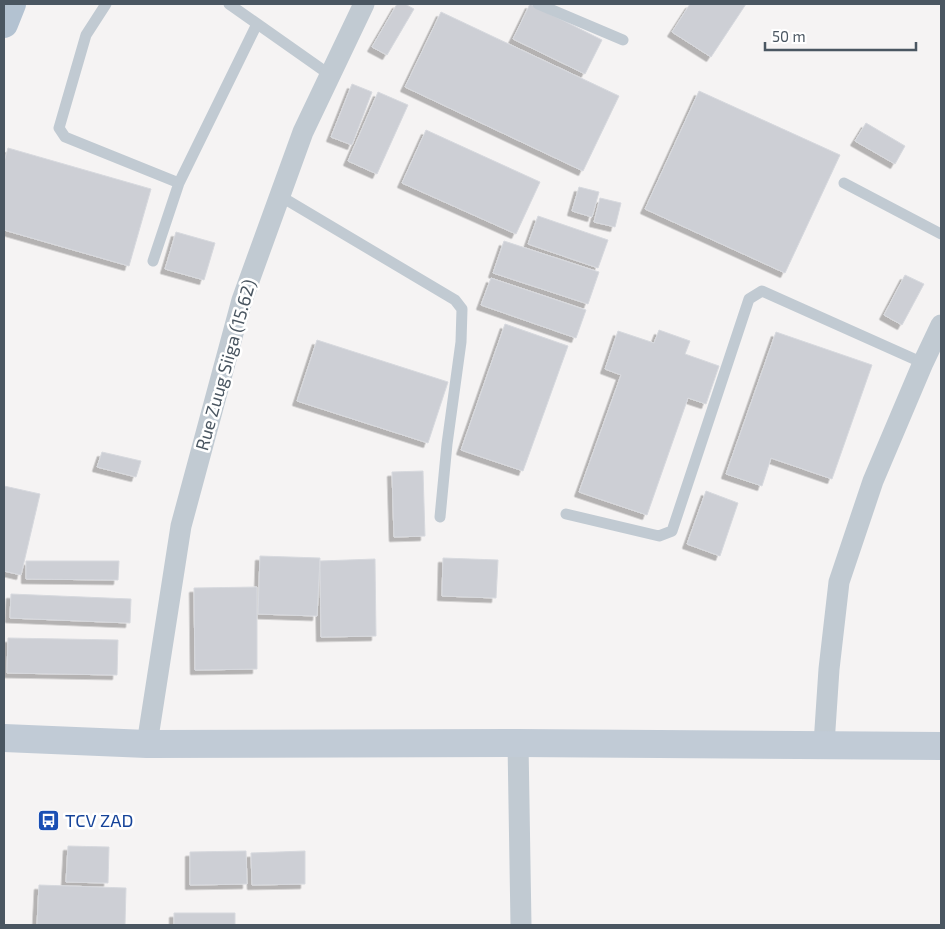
<svg xmlns="http://www.w3.org/2000/svg" width="945" height="929" viewBox="0 0 945 929" font-family="'Exo 2',sans-serif">
<defs>
<filter id="shadow"><feDropShadow dx="-4.5" dy="4.5" stdDeviation="0" flood-color="#0004"/></filter>
</defs>
<rect width="100%" height="100%" fill="#f5f3f3"/>
<path fill="#cdcfd5" stroke="#d7d9de" filter="url(#shadow)" d="M 397,4 L 405,4 L 414,9 L 387,55 L 372,47 Z
M 530,4 L 602,40 L 585,74 L 513,39 Z
M 690,4 L 746,4 L 711,57 L 672,32 Z
M 441,12 L 619,96 L 583,171 L 405,87 Z
M 352,84 L 372,92 L 352,145 L 331,137 Z
M 699,91 L 840,155 L 785,273 L 645,209 Z
M 378,92 L 408,105 L 377,174 L 348,161 Z
M 866,123 L 905,146 L 895,164 L 855,141 Z
M 426,130 L 540,182 L 516,234 L 402,183 Z
M 8,148 L 151,189 L 129,266 L 4,230 L 4,162 Z
M 579,187 L 599,192 L 592,217 L 572,211 Z
M 600,198 L 621,203 L 615,227 L 594,222 Z
M 538,216 L 608,240 L 598,268 L 528,244 Z
M 176,232 L 215,243 L 204,280 L 165,269 Z
M 504,241 L 599,272 L 588,304 L 493,273 Z
M 905,275 L 924,284 L 902,325 L 884,315 Z
M 491,278 L 586,310 L 576,338 L 481,305 Z
M 505,324 L 568,346 L 523,471 L 461,450 Z
M 659,330 L 690,341 L 685,354 L 719,366 L 706,404 L 688,398 L 647,515 L 579,492 L 621,375 L 605,369 L 618,331 L 654,343 Z
M 776,332 L 872,365 L 832,479 L 771,458 L 762,486 L 726,474 Z
M 317,340 L 448,382 L 428,443 L 297,401 Z
M 102,452 L 141,461 L 136,477 L 97,467 Z
M 423,471 L 425,536 L 394,537 L 392,472 Z
M 4,486 L 40,494 L 21,575 L 4,571 Z
M 706,491 L 738,503 L 720,556 L 687,544 Z
M 260,556 L 320,558 L 317,616 L 258,614 Z
M 443,558 L 498,560 L 496,598 L 442,596 Z
M 375,559 L 376,636 L 321,637 L 320,561 Z
M 26,561 L 119,561 L 118,580 L 26,579 Z
M 257,587 L 257,669 L 195,670 L 194,588 Z
M 11,594 L 131,599 L 130,623 L 10,618 Z
M 8,638 L 118,640 L 117,675 L 7,673 Z
M 68,846 L 109,847 L 108,883 L 66,882 Z
M 246,851 L 247,884 L 190,885 L 190,852 Z
M 305,851 L 305,884 L 252,885 L 251,853 Z
M 39,885 L 126,888 L 125,925 L 37,925 Z
M 174,913 L 235,913 L 235,925 L 174,925 Z"/>
<g fill="none" stroke-linecap="round" stroke-linejoin="round">
<path stroke="#c1cad2" stroke-width="11" d="M 106,4 L 86,35 L 59,128 L 65,137 L 179,183
M 229,4 L 330,75
M 538,4 L 623,40
M 844,183 L 941,234
M 280,196 L 455,300 L 462,309 L 461,342 L 447,444 L 440,517
M 153,261 L 179,183 L 257,24
M 566,514 L 659,536 L 672,531 L 749,299 L 762,291 L 923,363"/>
<path stroke="#c1cad2" stroke-width="21" d="M 518,743 L 521,925
M 147,744 L 181,526 L 242,300 L 303,132 L 364,4
M 824,744 L 829,669 L 839,582 L 873,481 L 923,363 L 941,325"/>
<path stroke="#c1cbd6" stroke-width="28" d="M 4,738 L 147,744 L 518,743 L 941,746"/>
<path stroke="#b3c2d1" stroke-width="28" d="M 4,24 L 12,4"/>
</g>
<defs>
<symbol id="bus-square" viewBox="-11 -11 22 22"><rect x="-9" y="-9" width="18" height="18" rx="4" fill="#1a4fb4" stroke="#fff"/><path d="M-5-6H5V4H4V6H2V4H-2V6H-4V4H-5ZM-3.5-4V0h7V-4ZM-3.5 1.2v1.5H-2V1.2ZM2 1.2v1.5H3.5V1.2Z" fill="#fff"/></symbol>
</defs>
<g fill-rule="evenodd">
<use href="#bus-square" x="36" y="808" width="25" height="25"/>
</g>
<g text-anchor="middle" stroke-width="5" stroke-linejoin="round" paint-order="stroke">
<g font-size="18" fill="#4a5661" stroke="#fff">
<text transform="translate(226 365) rotate(-74)" y="6">Rue Zuug Siiga (15.62)</text>
</g>
<g font-size="18" fill="#164399" stroke="#fff" text-anchor="start">
<text x="65" y="827">TCV ZAD</text>
</g>
</g>
<rect width="945" height="929" fill="none" stroke="#4a5661" stroke-width="10"/>
<path d="M765 42v8h151v-8" fill="none" stroke="#4a5661" stroke-width="2.5"/>
<text x="772" y="42" font-size="15" fill="#4a5661" stroke="#ffffff" stroke-width="4" paint-order="stroke">50 m</text>
</svg>
